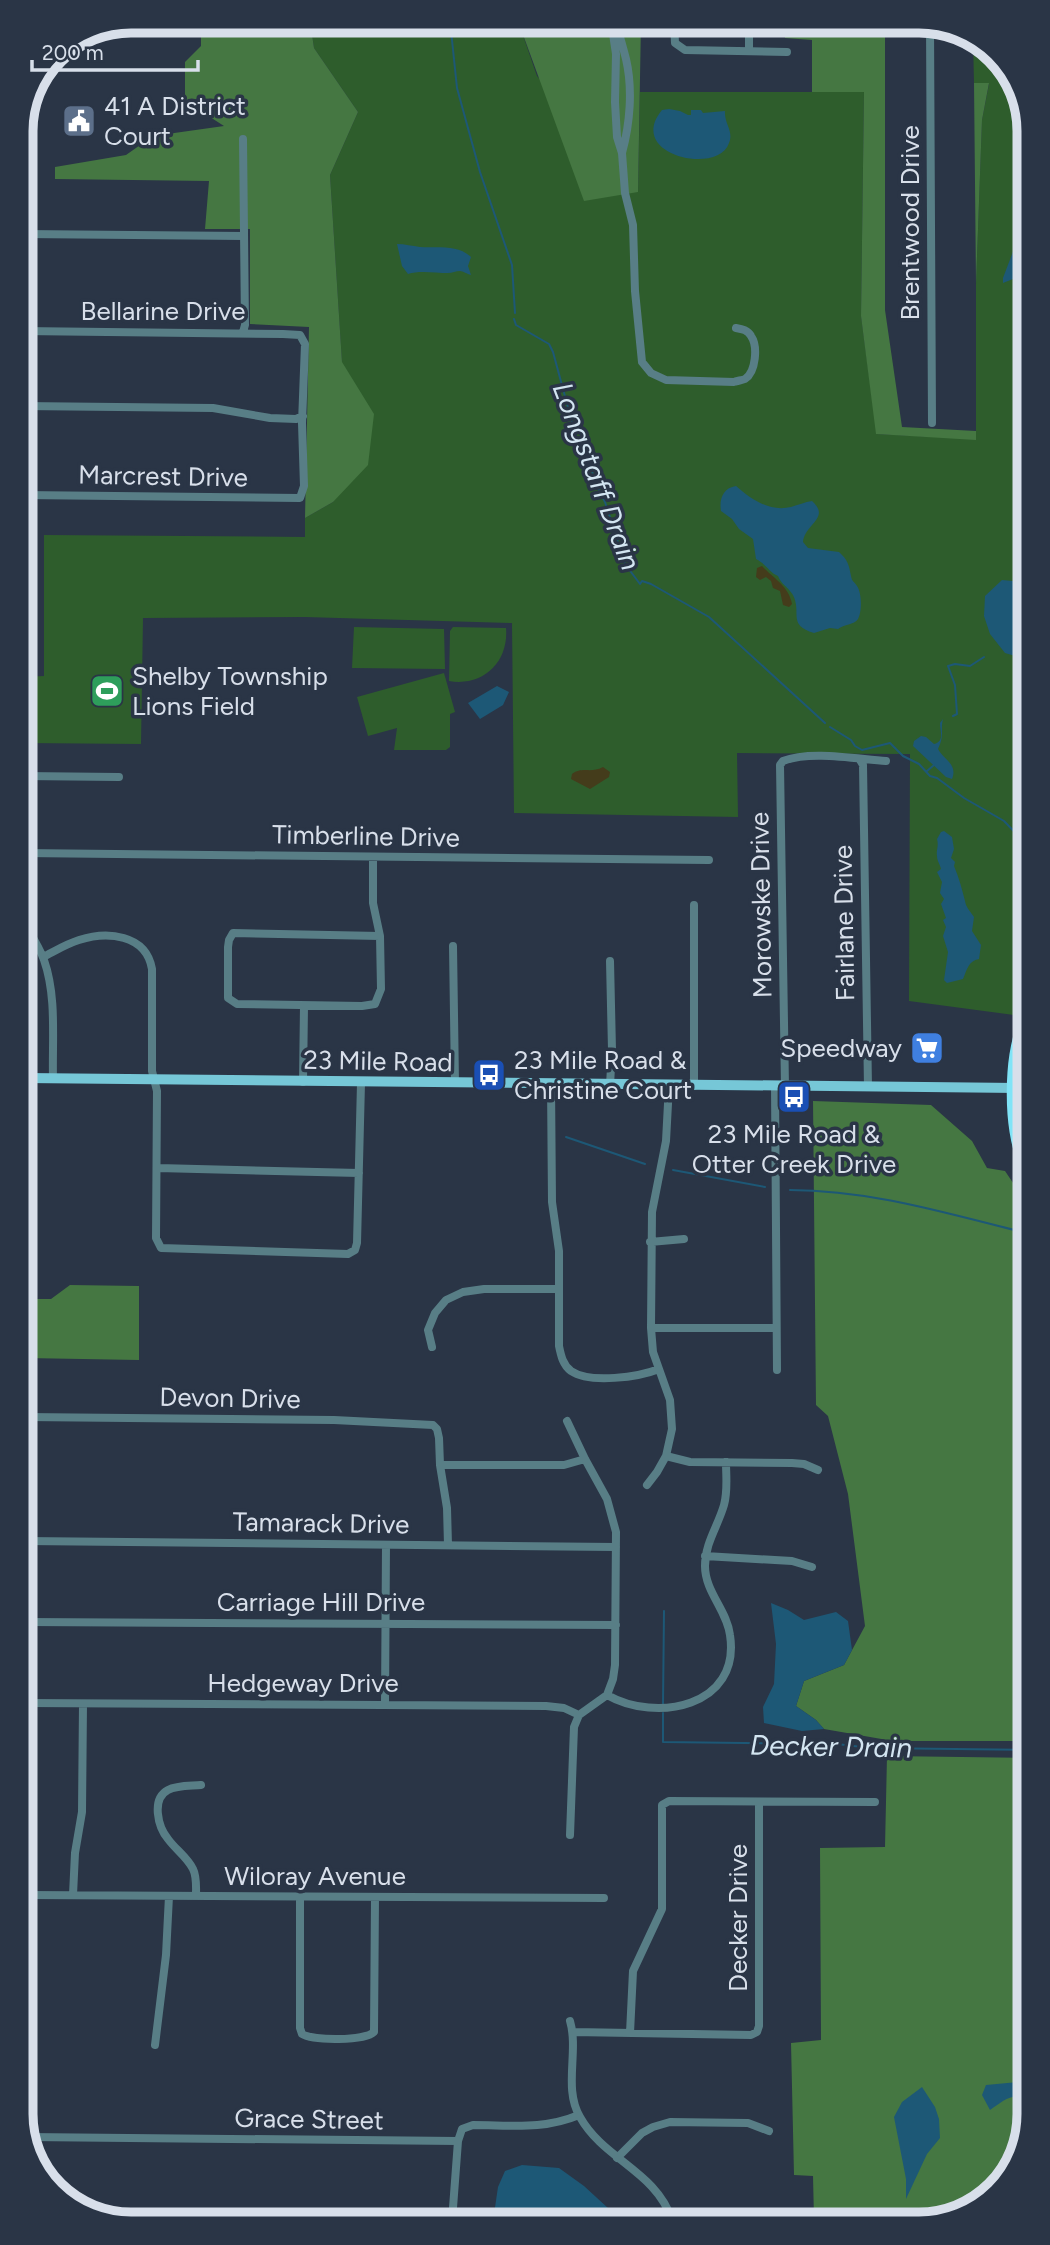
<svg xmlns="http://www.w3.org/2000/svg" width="1050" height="2245" viewBox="0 0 1050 2245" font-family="Figtree,sans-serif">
<rect width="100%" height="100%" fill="#2a3546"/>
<path fill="#2e5d2c" d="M 310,21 L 518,21 L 537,76 L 638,192 L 640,92 L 864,92 L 861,316 L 877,434 L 976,439 L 976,284 L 982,120 L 989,84 L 974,83 L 973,39 L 985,44 L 1023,96 L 1026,998 L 1014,1015 L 909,1001 L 910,754 L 737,753 L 738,817 L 514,813 L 512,623 L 305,617 L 143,618 L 141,744 L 23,743 L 23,677 L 44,676 L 44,535 L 305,537 L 305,518 L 333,502 L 373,414 L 342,363 L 330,175 L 358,112 L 314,48 Z
M 354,627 L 444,629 L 445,669 L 352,668 Z
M 453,627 L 506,628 C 509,662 483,687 449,681 L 450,631 Z
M 444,673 L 455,712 L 450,714 L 450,747 L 446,750 L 394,750 L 397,728 L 368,736 L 357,697 Z"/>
<path fill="#457742" d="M 201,21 L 310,21 L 314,48 L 358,112 L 330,175 L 342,362 L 374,414 L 368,465 L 333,502 L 305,518 L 309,327 L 250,324 L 250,229 L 205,229 L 209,181 L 55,179 L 55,167 L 126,155 L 153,136 L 224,126 L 210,117 L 185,115 L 185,62 L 201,46 Z
M 518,21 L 641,21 L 638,192 L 584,201 Z
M 785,21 L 885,21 L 885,310 L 902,427 L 976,431 L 976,440 L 876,434 L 861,316 L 864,92 L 812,92 L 812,40 L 785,38 Z
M 974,83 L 989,83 L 982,120 L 976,284 Z
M 813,1101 L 931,1105 L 972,1141 L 987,1168 L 1005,1171 L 1026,1202 L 1028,1741 L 893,1741 L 824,1729 L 816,1720 L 796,1706 L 804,1681 L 844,1665 L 865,1626 L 848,1494 L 828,1416 L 816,1405 Z
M 70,1285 L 139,1286 L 139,1360 L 25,1358 L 25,1299 L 51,1299 Z
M 887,1756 L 1028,1758 L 1029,2114 L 1010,2175 L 954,2218 L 814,2219 L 813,2176 L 794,2175 L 791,2043 L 821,2040 L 820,1848 L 885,1847 Z"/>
<path fill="#443c1b" d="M 762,566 C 773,578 789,586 792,604 L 789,607 L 783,605 L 780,591 L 773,588 L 771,581 L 766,577 L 760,580 L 756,577 L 757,568 Z
M 603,767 L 610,772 L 609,777 L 590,789 L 571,779 L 572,774 C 583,766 590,774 603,767 Z"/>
<path fill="#1d5876" d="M 669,109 L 680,111 L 688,115 L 691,115 L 691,110 L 701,110 L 703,113 L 725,111 C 724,124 734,131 729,143 C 718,176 625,155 662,110 Z
M 1023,225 L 1024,282 L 1013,279 L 1003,283 L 1003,278 Z
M 397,244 C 405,244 412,246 420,247 C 437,248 458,244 471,257 L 468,266 L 471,275 C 467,274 463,271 460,271 C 456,271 452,273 448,273 C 436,273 419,270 408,274 L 402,266 Z
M 736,486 C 752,500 770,512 791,507 C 798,505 805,502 812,501 C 831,518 805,524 803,542 L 808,548 L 839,552 C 848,560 849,565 851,576 C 852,582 854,581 857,586 C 862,593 862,612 858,619 C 854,625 844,624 838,629 L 830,628 L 814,633 C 787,625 802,613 793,595 C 788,587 781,584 778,576 C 769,572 766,564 756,559 L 753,539 L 739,529 L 732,519 L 721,511 C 719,499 723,488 736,486 Z
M 1002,580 L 1024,582 L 1025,653 L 1015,656 L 1005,653 L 990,634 L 984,616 L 985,596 Z
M 497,686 L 509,692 L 503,705 L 480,719 L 468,703 Z
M 943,719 C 940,732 945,734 938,749 C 944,760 958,764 952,779 L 946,777 L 913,746 L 914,741 L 921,736 L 926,737 L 934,744 C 945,741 940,732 940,723 Z
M 944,831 L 952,837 L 954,849 L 951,858 L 955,862 L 954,866 C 959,878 962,889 965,901 C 966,908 971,912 974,917 L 972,931 L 981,945 L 979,959 C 968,961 967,970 963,979 L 947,983 L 944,980 L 948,952 L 943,936 L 946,927 L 943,920 L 946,918 L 941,904 L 944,899 L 940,893 L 942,882 L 937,872 L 941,869 C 940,864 937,861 937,856 C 936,850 939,846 937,839 L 941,832 Z
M 771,1603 L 788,1610 L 804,1620 L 836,1612 L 848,1621 L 852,1650 L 844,1665 L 804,1681 L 796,1706 L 816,1720 L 824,1729 L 802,1731 L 764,1723 L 763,1707 L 774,1684 L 776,1644 Z
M 1029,2081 L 1029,2100 C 1013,2091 1003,2101 990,2110 L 982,2095 L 986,2085 Z
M 922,2087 L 935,2107 L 939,2119 L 940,2138 L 927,2154 L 906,2199 L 906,2179 L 894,2117 L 902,2102 Z
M 522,2165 L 559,2168 L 584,2186 L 621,2220 L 493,2221 L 498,2187 L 505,2171 Z"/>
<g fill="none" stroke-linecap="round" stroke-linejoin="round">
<path stroke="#1d5876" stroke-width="2" d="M 450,21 L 457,88 L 480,172 L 512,265 L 515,313
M 514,319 L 516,325 L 549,344 L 553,352 L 576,437 L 590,461 L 594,480 L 605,502 L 625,564 L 640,584 L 642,581 L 651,584 L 709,617 L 825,723
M 953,716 L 957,714 L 955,685 L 948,666 L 955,664 L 970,666 L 984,657
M 830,727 L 851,740 L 855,746 L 862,750 L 890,743 L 903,756 L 919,764 L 930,776 L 937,778 L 964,798 L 1004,821 L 1025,843
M 927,771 L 934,765
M 566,1137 L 645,1164
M 673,1170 L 765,1187
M 790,1190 C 871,1190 949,1214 1026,1233
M 663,1704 L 664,1611
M 663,1713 L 663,1742 L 837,1744 L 870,1748 L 1028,1750"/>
<path stroke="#587e86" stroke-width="8" d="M 611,21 L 616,54 L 615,102 L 617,137 L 622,153 L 625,193 L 633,225 L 635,291 L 642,362 L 651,373 L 666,380 L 734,382 C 736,381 743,380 745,379 C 756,372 758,346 751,336 C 748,330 742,329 736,328
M 674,21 L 675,43 L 685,50 L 787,52
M 749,21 L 749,51
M 616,22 C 619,34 623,47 626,59 C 633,89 630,124 622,153
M 930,23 L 932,423
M 22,234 L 244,236
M 22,331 L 283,334 L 300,335 L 305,344 L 302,423 L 304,486 L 300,498 L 22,495
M 243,332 L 245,325 L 243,139
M 22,406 L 213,408 L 270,418 L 296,419 L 303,416
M 860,760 L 863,765 L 868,1087
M 23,776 L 119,777
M 23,853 L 709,860
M 373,857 L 373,903 L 380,936 L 381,989 L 375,1004 L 362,1006 L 237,1004 L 228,998 L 228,947 L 229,940 L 233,933 L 380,936
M 694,905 L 694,1086
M 23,921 C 30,933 39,946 44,960 C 57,997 52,1040 53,1079
M 453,946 L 455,1083
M 43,957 C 55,951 66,944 79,940 C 107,931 146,934 152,969 L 152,1071 L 157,1091 L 156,1238 L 161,1248 L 348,1254 L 355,1250 L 357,1243 L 361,1083
M 610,961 L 612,1050 L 610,1085
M 303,1082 L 304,1006
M 551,1084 L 552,1202 L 559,1251 L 559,1346 C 561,1356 563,1365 571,1371 C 590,1384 639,1377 659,1369
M 775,1086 L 777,1370
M 785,1087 L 780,765 L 783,761 C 810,750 857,759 886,761
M 158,1168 L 359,1173
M 650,1242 L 684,1239
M 651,1328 L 776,1328
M 432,1347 L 428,1330 L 435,1313 L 446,1300 L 463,1292 L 484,1289 L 559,1289
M 25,1417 L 334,1420 L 433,1425 L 437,1429 L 439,1438 L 440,1465 L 447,1508 L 448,1545
M 567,1421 L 585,1459 L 607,1499 L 616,1532 L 615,1665 L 613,1679 L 607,1695 L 579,1715 L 574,1727 L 570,1835
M 666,1456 L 690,1462 L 792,1463 L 804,1464 L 818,1470
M 440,1465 L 564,1465 L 585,1459
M 647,1485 L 657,1472 L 666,1456 L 672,1429 L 670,1400 L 653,1352 L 651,1328 L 652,1212 L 666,1141 L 669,1085
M 25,1541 L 616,1547
M 705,1556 L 792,1561 L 812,1567
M 25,1622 L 616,1625
M 607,1695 C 656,1723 741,1707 730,1635 C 727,1610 705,1592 705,1566 C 705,1543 718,1526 724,1505 C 728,1491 726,1476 726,1462
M 26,1703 L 546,1706 L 564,1708 L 579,1715
M 385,1704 L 386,1545
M 26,1895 L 604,1898
M 73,1895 L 75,1853 L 82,1812 L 83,1704
M 196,1896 C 196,1887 197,1877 193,1869 C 187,1857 176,1850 168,1839 C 158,1827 151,1799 168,1790 C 177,1785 191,1786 201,1785
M 300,1896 L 300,2028 L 302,2034 C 313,2041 365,2041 374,2032 L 375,1897
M 570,2021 C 579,2052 563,2088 580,2117 C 604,2160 656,2171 672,2220
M 573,2032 L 751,2035 L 757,2032 L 759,2026 L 759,1802
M 630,2033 L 633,1971 L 662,1909 L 662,1805 L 669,1801 L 875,1802
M 155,2045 L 166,1955 L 169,1896
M 27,2137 L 458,2141
M 617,2158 L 642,2133 L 653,2127 L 670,2122 L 748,2123 L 769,2131
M 452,2221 L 458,2141 L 462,2129 L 473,2125 C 511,2125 543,2130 579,2115"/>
<path stroke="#76c7d7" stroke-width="10" d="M 24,1078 L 1026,1088"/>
<path stroke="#80e4f7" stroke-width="10" d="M 1026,1016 C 1007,1054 1007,1132 1026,1169"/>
</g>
<defs>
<symbol id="civic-square" viewBox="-11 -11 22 22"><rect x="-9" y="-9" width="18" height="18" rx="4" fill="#5c6f8a" stroke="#2a3546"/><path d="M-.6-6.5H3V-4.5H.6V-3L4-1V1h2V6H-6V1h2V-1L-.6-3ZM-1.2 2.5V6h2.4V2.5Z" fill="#fff"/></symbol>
<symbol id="stadium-square" viewBox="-11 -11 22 22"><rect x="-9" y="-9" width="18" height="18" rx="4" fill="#2e9e5b" stroke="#2a3546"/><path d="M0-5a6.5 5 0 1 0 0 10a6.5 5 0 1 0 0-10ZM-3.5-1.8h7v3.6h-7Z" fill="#fff"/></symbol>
<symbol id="supermarket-square" viewBox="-11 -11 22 22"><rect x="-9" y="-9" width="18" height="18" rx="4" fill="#3f7fe0" stroke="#2a3546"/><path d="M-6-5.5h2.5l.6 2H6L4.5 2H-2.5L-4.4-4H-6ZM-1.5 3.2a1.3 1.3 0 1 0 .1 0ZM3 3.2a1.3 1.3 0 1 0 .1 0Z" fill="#fff"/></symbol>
<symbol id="bus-square" viewBox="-11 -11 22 22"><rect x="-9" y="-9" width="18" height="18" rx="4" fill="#1a4fb4" stroke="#2a3546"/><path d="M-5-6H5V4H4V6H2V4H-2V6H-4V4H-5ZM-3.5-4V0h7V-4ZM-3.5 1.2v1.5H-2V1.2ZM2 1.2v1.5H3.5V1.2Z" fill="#fff"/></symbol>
</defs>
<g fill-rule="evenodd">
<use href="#civic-square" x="60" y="102" width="38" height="38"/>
<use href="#stadium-square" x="88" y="672" width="38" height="38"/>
<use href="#supermarket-square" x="908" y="1029" width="38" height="38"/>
<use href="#bus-square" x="470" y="1056" width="38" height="38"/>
<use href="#bus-square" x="775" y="1078" width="38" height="38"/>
</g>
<g text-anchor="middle" stroke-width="7" stroke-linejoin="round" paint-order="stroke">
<g font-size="26" fill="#d8dfea" stroke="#2a3546" text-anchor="start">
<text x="104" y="115">41 A District<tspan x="104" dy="30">Court</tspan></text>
<text x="132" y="685">Shelby Township<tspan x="132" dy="30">Lions Field</tspan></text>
<text x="902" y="1057" text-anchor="end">Speedway</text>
<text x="514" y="1069">23 Mile Road &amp;<tspan x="514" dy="30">Christine Court</tspan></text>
<text x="794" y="1143" text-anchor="middle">23 Mile Road &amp;<tspan x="794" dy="30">Otter Creek Drive</tspan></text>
</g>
<g font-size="26" fill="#d8dfea" stroke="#2a3546">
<text transform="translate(910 223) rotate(-90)" y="9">Brentwood Drive</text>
<text x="163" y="320">Bellarine Drive</text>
<text transform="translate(163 476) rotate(1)" y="9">Marcrest Drive</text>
<text transform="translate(366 836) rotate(1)" y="9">Timberline Drive</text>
<text transform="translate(761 905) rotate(-91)" y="9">Morowske Drive</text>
<text transform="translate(844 923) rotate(-91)" y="9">Fairlane Drive</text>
<text transform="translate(378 1061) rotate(1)" y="9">23 Mile Road</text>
<text transform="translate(230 1398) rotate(1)" y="9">Devon Drive</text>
<text transform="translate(321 1523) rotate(1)" y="9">Tamarack Drive</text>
<text x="321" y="1611">Carriage Hill Drive</text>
<text x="303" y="1692">Hedgeway Drive</text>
<text x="315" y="1885">Wiloray Avenue</text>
<text transform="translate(738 1918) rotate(-90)" y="9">Decker Drive</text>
<text transform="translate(309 2119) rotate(1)" y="9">Grace Street</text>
</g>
<g font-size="28" font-style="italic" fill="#d3e5f1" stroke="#2a3546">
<text transform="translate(597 476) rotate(69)" y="10">Longstaff Drain</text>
<text transform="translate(831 1746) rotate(1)" y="10">Decker Drain</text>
</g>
</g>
<path d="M0 0H1050V2245H0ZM131 33H919A98 98 0 0 1 1017 131V2114A98 98 0 0 1 919 2212H131A98 98 0 0 1 33 2114V131A98 98 0 0 1 131 33Z" fill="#2a3546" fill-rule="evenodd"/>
<path fill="none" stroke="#d8dfea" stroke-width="9" d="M131 33H919A98 98 0 0 1 1017 131V2114A98 98 0 0 1 919 2212H131A98 98 0 0 1 33 2114V131A98 98 0 0 1 131 33Z"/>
<path d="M32 60v10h166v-10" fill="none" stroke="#d8dfea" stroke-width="3.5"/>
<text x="42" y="60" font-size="21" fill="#d8dfea" stroke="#2a3546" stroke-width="5" paint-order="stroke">200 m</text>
</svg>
